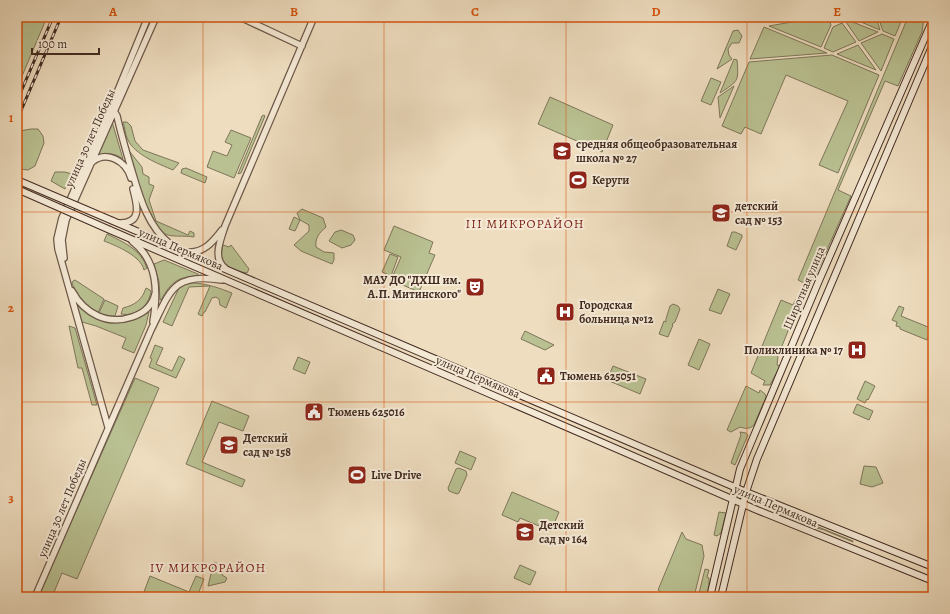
<svg xmlns="http://www.w3.org/2000/svg" width="950" height="614" viewBox="0 0 950 614" font-family="Alegreya,serif">
<rect width="100%" height="100%" fill="#eeddbf"/>
<filter id="stains"><feTurbulence type="fractalNoise" baseFrequency=".005" numOctaves="4"/><feColorMatrix values="0 0 0 0 .2 0 0 0 0 .09 0 0 0 0 .02 0 0 0 .5 -.17"/></filter>
<radialGradient id="worn" r=".72"><stop offset=".6" stop-color="#630" stop-opacity="0"/><stop offset="1" stop-color="#630" stop-opacity=".3"/></radialGradient>
<path fill="#b9c091" stroke="#7e765a" d="M 17,17 L 47,17 L 17,88 Z
M 820,17 L 828,17 L 831,25 L 821,47 L 769,26 Z
M 849,17 L 876,17 L 880,30 Z
M 878,17 L 903,17 L 895,36 L 883,31 Z
M 908,17 L 924,17 L 922,32 L 898,86 L 885,81 L 838,190 L 851,196 L 814,279 L 809,279 L 806,284 L 798,280 Z
M 850,21 L 878,32 L 859,41 L 846,22 Z
M 842,23 L 856,42 L 833,52 L 824,48 L 833,27 Z
M 764,27 L 827,53 L 750,59 Z
M 738,30 L 742,36 L 739,43 L 732,43 L 728,49 L 729,55 L 732,59 L 717,69 L 733,31 Z
M 882,34 L 894,39 L 881,71 L 861,43 Z
M 858,45 L 876,70 L 837,54 Z
M 832,55 L 879,75 L 838,173 L 819,165 L 848,101 L 786,75 L 761,134 L 745,127 L 741,134 L 722,126 L 749,62 Z
M 734,59 L 737,60 C 739,82 738,81 720,93 Z
M 711,78 L 721,82 L 711,105 L 701,101 Z
M 734,86 L 720,118 L 718,97 Z
M 550,97 L 613,125 L 602,152 L 538,124 Z
M 264,115 L 265,116 L 241,173 L 238,174 L 262,116 Z
M 112,122 L 113,125 L 123,159 C 115,153 106,152 96,156 Z
M 123,122 L 127,122 L 131,126 L 135,141 L 143,150 L 179,163 L 173,170 C 159,164 135,155 128,140 C 125,135 125,127 123,122 Z
M 31,129 L 38,129 L 43,136 L 44,143 L 35,166 L 28,170 L 20,169 L 17,166 L 17,135 L 20,131 Z
M 231,130 L 251,138 L 234,178 L 207,167 L 213,151 L 227,156 L 232,145 L 225,142 Z
M 130,152 L 142,167 L 143,174 L 149,177 L 149,184 L 154,186 L 149,200 L 156,221 L 188,235 L 190,231 L 194,233 L 194,237 C 184,235 171,238 163,233 C 146,223 135,172 129,153 Z
M 186,168 L 207,177 L 205,183 L 181,173 L 182,169 Z
M 55,172 L 65,172 L 72,174 L 65,189 L 51,181 Z
M 302,209 L 323,218 L 326,227 C 319,233 315,238 316,247 L 324,252 L 334,253 L 334,260 L 332,264 L 301,251 L 294,245 L 309,231 L 309,225 L 300,220 L 295,231 L 289,229 L 294,217 L 300,220 L 297,213 Z
M 394,226 L 433,242 L 429,253 L 435,255 L 419,292 L 391,280 L 401,257 L 384,250 Z
M 341,230 L 353,235 L 355,240 L 351,245 L 342,248 L 329,241 L 335,232 Z
M 732,232 L 735,232 L 742,235 L 742,237 L 736,250 L 727,246 Z
M 107,234 C 123,242 141,249 147,268 L 144,270 C 141,256 117,246 104,241 Z
M 223,245 L 229,247 L 231,245 L 249,269 L 247,273 C 230,270 217,266 223,245 Z
M 390,254 L 398,257 L 391,276 L 382,272 Z
M 164,260 L 198,274 L 198,276 C 177,277 171,282 161,300 L 160,300 L 159,282 L 154,264 Z
M 75,280 L 104,299 L 98,313 C 86,306 77,296 72,283 L 73,281 Z
M 194,283 C 208,284 219,288 232,293 L 226,308 L 220,305 L 219,299 L 216,297 L 212,298 L 205,312 L 204,312 L 202,316 L 198,314 L 210,286 L 189,287 L 172,326 L 163,322 L 179,288 L 182,285 Z
M 146,288 L 150,290 L 151,292 C 148,306 137,317 121,314 L 123,308 C 135,305 142,300 146,288 Z
M 718,289 L 730,294 L 721,314 L 709,310 Z
M 796,299 L 800,301 L 778,356 L 777,365 L 780,366 L 770,385 L 763,385 L 765,381 L 751,373 L 781,300 L 793,305 Z
M 105,300 L 118,306 L 115,316 L 108,316 L 99,313 Z
M 76,303 C 95,325 125,329 149,312 L 146,325 L 134,353 L 122,348 L 126,338 L 96,326 L 82,322 Z
M 673,304 L 678,306 L 680,309 L 675,322 L 672,324 L 673,325 L 668,337 L 659,334 L 664,321 L 666,322 L 666,319 L 670,306 Z
M 899,306 L 904,308 L 901,316 L 933,329 L 933,337 L 929,335 L 927,340 L 900,329 L 900,327 L 896,326 L 897,322 L 892,320 Z
M 69,326 L 75,328 L 97,405 L 92,405 L 82,368 L 78,368 Z
M 525,331 L 554,345 L 545,350 L 521,339 Z
M 699,339 L 710,344 L 699,370 L 688,365 Z
M 155,345 L 163,348 L 156,364 L 172,371 L 179,356 L 185,359 L 176,378 L 149,367 L 152,359 L 150,358 Z
M 298,357 L 310,362 L 305,374 L 293,369 Z
M 613,366 L 646,379 L 640,394 L 607,380 Z
M 135,378 L 159,388 L 77,579 L 62,573 L 52,597 L 38,597 Z
M 865,381 L 875,386 L 868,400 L 867,399 L 865,403 L 857,399 Z
M 746,386 L 759,393 L 760,390 L 765,394 L 766,397 L 754,425 C 750,429 746,429 740,427 L 731,432 L 727,430 Z
M 212,401 L 249,416 L 243,431 L 219,422 L 202,462 L 245,480 L 242,487 L 186,464 Z
M 857,404 L 873,411 L 869,420 L 853,413 Z
M 740,432 L 746,433 L 748,435 L 735,465 L 731,463 L 741,435 Z
M 460,451 L 476,458 L 471,470 L 455,463 Z
M 864,466 L 876,467 L 883,483 L 872,487 L 860,484 Z
M 459,468 L 466,471 L 467,475 L 459,493 L 457,494 L 449,491 L 448,488 L 456,469 Z
M 512,492 L 559,512 L 551,531 L 520,518 L 518,522 L 502,515 Z
M 774,509 L 853,541 L 853,542 L 824,530 L 806,525 L 773,511 Z
M 719,512 L 726,513 L 721,533 L 717,536 L 714,535 Z
M 682,532 L 686,539 L 702,545 L 704,556 L 694,597 L 665,597 L 665,595 L 658,590 Z
M 214,562 L 225,567 L 222,575 L 227,578 L 225,582 L 208,586 Z
M 520,565 L 536,572 L 530,585 L 514,578 Z
M 705,569 L 709,570 L 707,577 L 709,578 L 709,586 L 706,597 L 698,597 Z
M 150,576 L 189,592 L 196,576 L 204,579 L 197,597 L 142,597 Z"/>
<g fill="none" stroke-linecap="round" stroke-linejoin="round">
<defs>
<path id="tertiary" d="M 240,17 L 302,46
M 112,110 L 114,111 L 117,116 C 121,134 126,151 131,168 C 139,195 147,226 170,244
M 92,162 C 107,150 126,161 131,178
M 119,223 C 143,224 137,204 133,189
M 132,241 C 158,261 158,292 153,322
M 186,252 C 203,254 213,242 222,230
M 64,258 L 62,240 L 66,220 L 156,17
M 225,268 C 212,258 221,239 225,226 L 314,17
M 72,291 C 78,302 87,311 98,316 C 118,325 150,317 155,294
M 108,427 L 58,249 L 57,239 L 62,218 L 116,95 L 148,17
M 35,597 L 151,330 C 170,292 172,272 222,280"/>
<path id="secondary" d="M 113,221 L 746,492 L 933,567
M 110,230 L 585,435 L 757,510 L 933,581
M 710,597 L 740,469 L 818,283 L 933,19
M 721,597 L 746,492 L 757,459 L 933,44"/>
</defs>
<use href="#tertiary" stroke="#6d5849" stroke-width="8"/>
<use href="#secondary" stroke="#422b22" stroke-width="8"/>
<use href="#tertiary" stroke="#f4e9d5" stroke-width="5.5"/>
<use href="#secondary" stroke="#f4e9d5" stroke-width="6"/>
<defs>
<path id="rail" d="M 17,101 L 53,17
M 17,120 L 61,17"/>
</defs>
<use href="#rail" stroke="#422b22" stroke-width="3"/>
<use href="#rail" stroke="#f4e9d5" stroke-width="1.5" stroke-dasharray="4.5" stroke-linecap="butt"/>
<defs>
<path id="secondary-bridge" d="M 17,180 L 113,221
M 17,189 L 110,230"/>
</defs>
<use href="#secondary-bridge" stroke="#422b22" stroke-width="8" stroke-linecap="butt"/>
<use href="#secondary-bridge" stroke="#f4e9d5" stroke-width="6"/>
</g>
<path fill="none" stroke="#d7540e" stroke-width="1" stroke-opacity="0.55" d="M 203,17 L 203,597M 384,17 L 384,597M 566,17 L 566,597M 747,17 L 747,597M 17,212 L 933,212M 17,402 L 933,402"/>
<defs>
<symbol id="school-square" viewBox="-11 -11 22 22"><rect x="-9" y="-9" width="18" height="18" rx="4" fill="#8f2418" stroke="#f4e9d5"/><path d="M0-5L7-2L0 1L-7-2ZM-4 1L0 2.5L4 1V4Q0 6-4 4Z" fill="#fff"/></symbol>
<symbol id="stadium-square" viewBox="-11 -11 22 22"><rect x="-9" y="-9" width="18" height="18" rx="4" fill="#8f2418" stroke="#f4e9d5"/><path d="M0-5a6.5 5 0 1 0 0 10a6.5 5 0 1 0 0-10ZM-3.5-1.8h7v3.6h-7Z" fill="#fff"/></symbol>
<symbol id="theatre-square" viewBox="-11 -11 22 22"><rect x="-9" y="-9" width="18" height="18" rx="4" fill="#8f2418" stroke="#f4e9d5"/><path d="M-5-5.5Q0-4 5-5.5V0Q5 5 0 6Q-5 5-5 0ZM-3.3-2.5H-1v1.5H-3.3ZM1-2.5H3.3v1.5H1ZM-2.8 1Q0 5.5 2.8 1Z" fill="#fff"/></symbol>
<symbol id="hospital-square" viewBox="-11 -11 22 22"><rect x="-9" y="-9" width="18" height="18" rx="4" fill="#8f2418" stroke="#f4e9d5"/><path d="M-5-5h3v3.5h4V-5h3V5h-3V1.5h-4V5h-3Z" fill="#fff"/></symbol>
<symbol id="civic-square" viewBox="-11 -11 22 22"><rect x="-9" y="-9" width="18" height="18" rx="4" fill="#8f2418" stroke="#f4e9d5"/><path d="M-.6-6.5H3V-4.5H.6V-3L4-1V1h2V6H-6V1h2V-1L-.6-3ZM-1.2 2.5V6h2.4V2.5Z" fill="#fff"/></symbol>
</defs>
<g fill-rule="evenodd">
<use href="#school-square" x="551" y="140" width="22" height="22"/>
<use href="#stadium-square" x="567" y="169" width="22" height="22"/>
<use href="#school-square" x="710" y="202" width="22" height="22"/>
<use href="#theatre-square" x="464" y="276" width="22" height="22"/>
<use href="#hospital-square" x="554" y="301" width="22" height="22"/>
<use href="#hospital-square" x="846" y="339" width="22" height="22"/>
<use href="#civic-square" x="535" y="365" width="22" height="22"/>
<use href="#civic-square" x="303" y="401" width="22" height="22"/>
<use href="#school-square" x="218" y="434" width="22" height="22"/>
<use href="#stadium-square" x="346" y="464" width="22" height="22"/>
<use href="#school-square" x="514" y="521" width="22" height="22"/>
</g>
<g text-anchor="middle" stroke-width="4" stroke-linejoin="round" paint-order="stroke">
<g font-size="12" fill="#422b22" stroke="#f4e9d5">
<text transform="translate(90 138) rotate(-66)" y="4">улица 30 лет Победы</text>
<text transform="translate(181 249) rotate(23)" y="4">улица Пермякова</text>
<text transform="translate(804 288) rotate(-67)" y="4">Широтная улица</text>
<text transform="translate(478 377) rotate(23)" y="4">улица Пермякова</text>
<text transform="translate(776 506) rotate(23)" y="4">улица Пермякова</text>
<text transform="translate(62 508) rotate(-67)" y="4">улица 30 лет Победы</text>
</g>
<g font-size="12" font-weight="bold" fill="#422b22" stroke="#f4e9d5" text-anchor="start">
<text x="576" y="148">средняя общеобразовательная<tspan x="576" dy="14">школа № 27</tspan></text>
<text x="592" y="184">Керуги</text>
<text x="735" y="210">детский<tspan x="735" dy="14">сад № 153</tspan></text>
<text x="461" y="284" text-anchor="end">МАУ ДО "ДХШ им.<tspan x="461" dy="14">А.П. Митинского"</tspan></text>
<text x="579" y="309">Городская<tspan x="579" dy="14">больница №12</tspan></text>
<text x="843" y="354" text-anchor="end">Поликлиника № 17</text>
<text x="560" y="380">Тюмень 625051</text>
<text x="328" y="416">Тюмень 625016</text>
<text x="243" y="442">Детский<tspan x="243" dy="14">сад № 158</tspan></text>
<text x="371" y="479">Live Drive</text>
<text x="539" y="529">Детский<tspan x="539" dy="14">сад № 164</tspan></text>
</g>
<g font-size="13" letter-spacing="1" fill="#7a1f14" stroke="#f4e9d5">
<text x="525" y="228">III МИКРОРАЙОН</text>
<text x="208" y="572">IV МИКРОРАЙОН</text>
</g>
</g>
<rect width="950" height="614" fill="none" stroke="#eeddbf" stroke-width="44"/>
<path d="M32 48v6h67v-6" fill="none" stroke="#422b22" stroke-width="2"/>
<text x="38" y="48" font-size="12" fill="#422b22" stroke="#f4e9d5" stroke-width="3" paint-order="stroke">100 m</text>
<rect x="22" y="22" width="906" height="570" fill="none" stroke="#d7540e" stroke-width="1.5"/>
<g font-size="13" text-anchor="middle" font-weight="bold" fill="#d7540e">
<text x="113" y="16">A</text>
<text x="294" y="16">B</text>
<text x="475" y="16">C</text>
<text x="656" y="16">D</text>
<text x="837" y="16">E</text>
<text x="11" y="122">1</text>
<text x="11" y="312">2</text>
<text x="11" y="502">3</text>
</g>
<rect width="100%" height="100%" filter="url(#stains)"/>
<rect width="100%" height="100%" fill="url(#worn)"/>
</svg>
